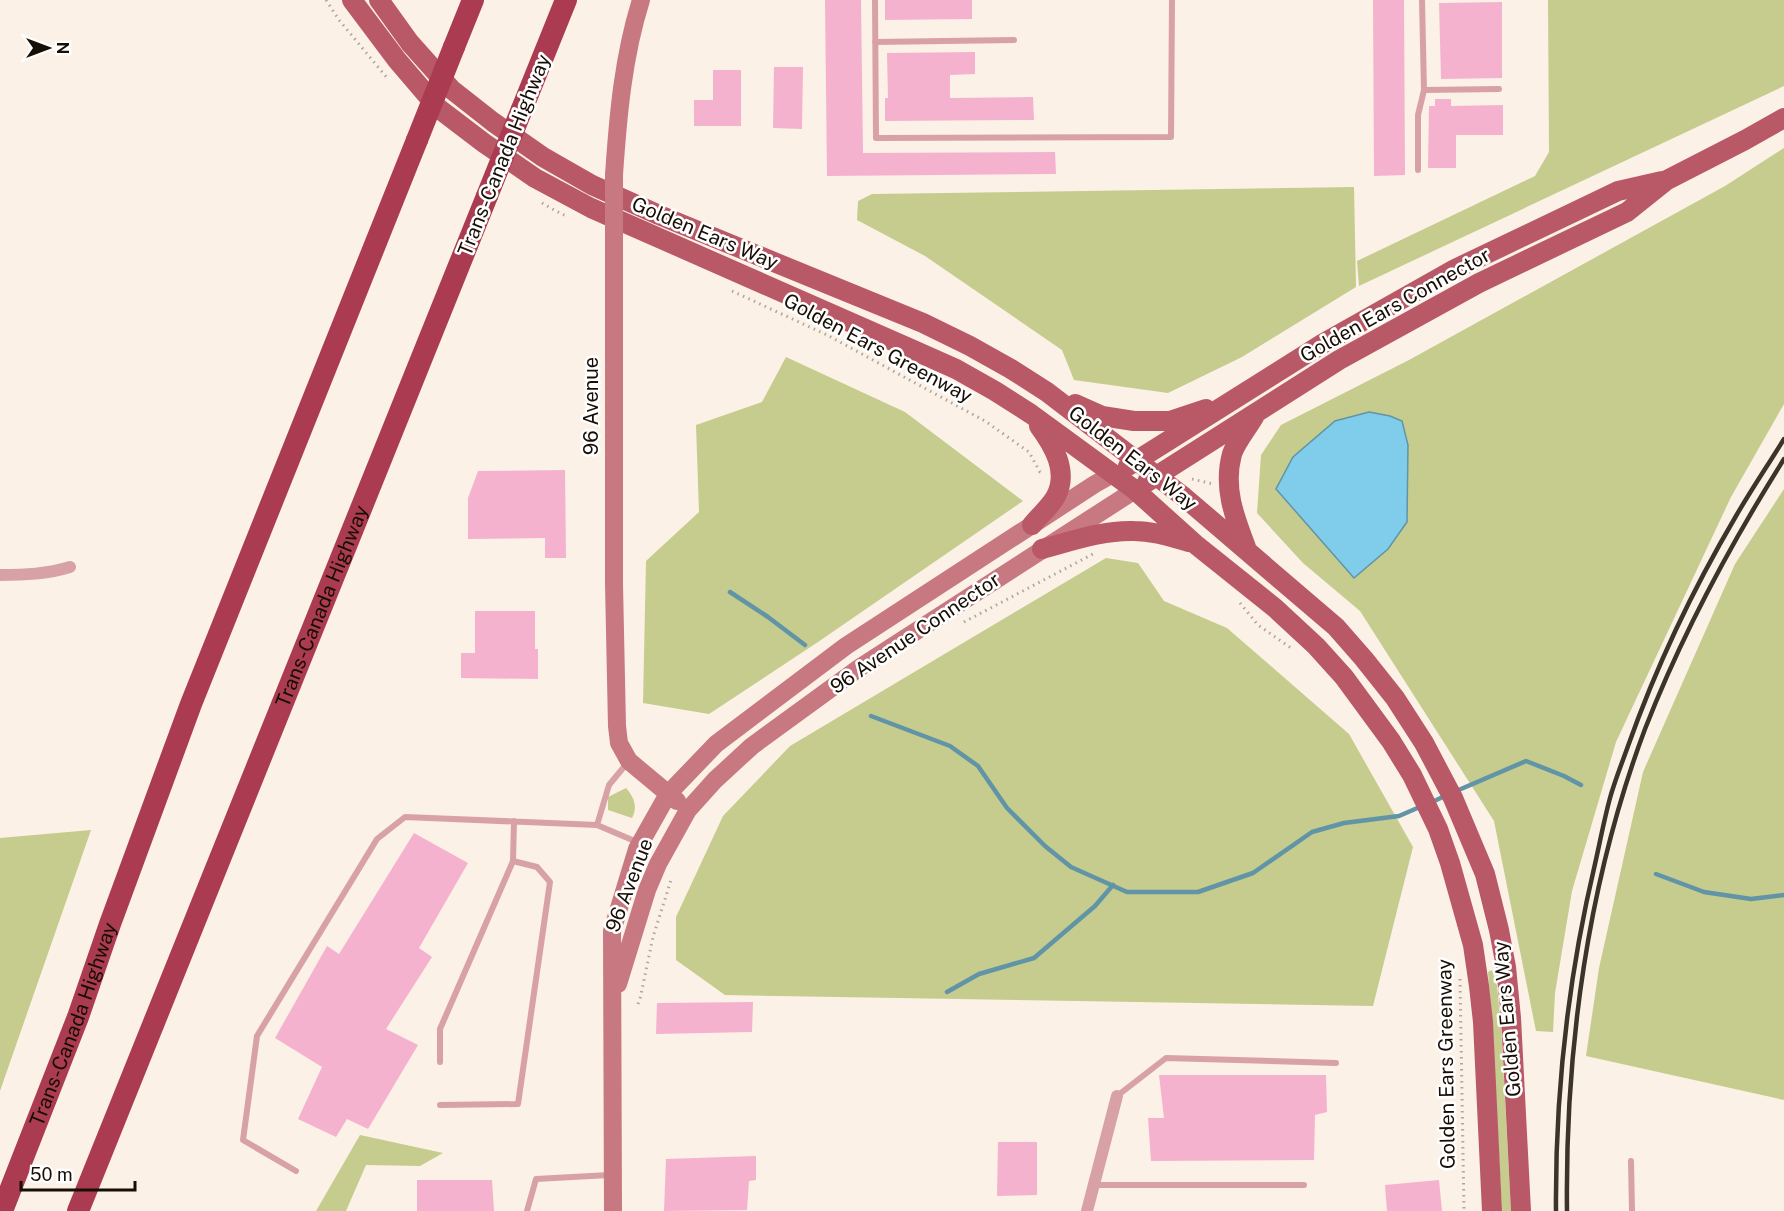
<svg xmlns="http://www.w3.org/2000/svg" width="1784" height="1211" viewBox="0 0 1784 1211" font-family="'Public Sans',sans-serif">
<rect width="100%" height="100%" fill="#fbf1e6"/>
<path fill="#c5cc8d" d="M 1548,0 L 1784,0 L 1784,86 L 1359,286 L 1357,261 L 1535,176 L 1549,152 Z
M 1784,148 L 1784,404 L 1731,497 L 1616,742 L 1572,891 L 1555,993 L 1553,1032 L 1536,1031 L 1494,821 L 1360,611 L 1303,563 L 1257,513 L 1261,455 L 1281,425 L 1409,360 L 1725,186 Z
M 1354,187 L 1356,287 L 1242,357 L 1168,393 L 1074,380 L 1062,350 L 925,256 L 857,220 L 858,201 L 872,194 Z
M 786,357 L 905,412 L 1023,501 L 818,642 L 709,714 L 643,703 L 646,561 L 699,512 L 696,425 L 762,402 Z
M 1784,489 L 1784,1100 L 1586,1056 L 1599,968 L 1643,772 L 1735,564 Z
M 1106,558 L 1138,563 L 1164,601 L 1227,628 L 1349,734 L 1413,847 L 1373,1006 L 725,995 L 676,960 L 676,917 L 723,816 L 790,746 Z
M 626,788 C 634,797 638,807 632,818 L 608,810 L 608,797 Z
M 91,830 L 0,1091 L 0,838 Z
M 1492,970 L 1497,986 L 1501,1025 L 1511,1211 L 1502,1211 L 1492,1026 L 1488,972 Z
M 360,1135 L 443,1153 L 420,1166 L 366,1165 L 346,1211 L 316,1211 Z"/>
<path fill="#80cdeb" stroke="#6094a6" stroke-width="1.5" d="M 1369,412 L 1390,416 L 1402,421 L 1408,445 L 1407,522 L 1388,549 L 1354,578 L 1276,489 L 1293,457 L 1335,421 Z"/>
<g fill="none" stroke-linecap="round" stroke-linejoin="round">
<path stroke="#6094a6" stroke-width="4.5" d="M 730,592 L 768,617 L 805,645
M 871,716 L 950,746 L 978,766 L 1007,808 L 1045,846 L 1071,867 L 1127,892 L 1198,892 L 1253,873 L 1312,832 L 1344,823 L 1399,816 L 1422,806
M 1454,792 L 1526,761 L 1564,776 L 1581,785
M 1430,803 L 1447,795
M 1656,874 L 1704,892 L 1751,899 L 1784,895
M 947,992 L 979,974 L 1034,958 L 1095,906 L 1113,885"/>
</g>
<path fill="#f5b2cf" d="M 825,0 L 861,0 L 863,153 L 1055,152 L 1056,174 L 827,176 Z
M 885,0 L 972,0 L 972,19 L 885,20 Z
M 1373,0 L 1404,0 L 1405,175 L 1374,176 Z
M 1502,2 L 1502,78 L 1441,79 L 1439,3 Z
M 975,52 L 975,74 L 950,75 L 950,98 L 1033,97 L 1034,120 L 885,121 L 885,98 L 888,98 L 887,53 Z
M 774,67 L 803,67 L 802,129 L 773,128 Z
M 713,70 L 741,70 L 741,126 L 694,126 L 694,100 L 713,100 Z
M 1435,99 L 1451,99 L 1451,106 L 1503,105 L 1503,135 L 1456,135 L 1456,168 L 1428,168 L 1429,106 L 1435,106 Z
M 565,470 L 566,558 L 545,558 L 545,538 L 468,539 L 468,498 L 478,471 Z
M 475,611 L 535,611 L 535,649 L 538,649 L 538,679 L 461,678 L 461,653 L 475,653 Z
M 414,833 L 468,863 L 419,948 L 432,957 L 386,1029 L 418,1045 L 368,1129 L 347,1119 L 336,1137 L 298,1119 L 322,1067 L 275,1038 L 327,946 L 339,954 Z
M 753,1002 L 752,1032 L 656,1034 L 657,1003 Z
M 1159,1075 L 1326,1075 L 1327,1112 L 1315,1115 L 1314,1160 L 1151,1161 L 1148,1118 L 1164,1118 Z
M 998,1142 L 1037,1142 L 1037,1195 L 997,1196 Z
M 756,1156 L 756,1180 L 749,1181 L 747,1210 L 664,1211 L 666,1159 Z
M 417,1180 L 492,1180 L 494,1211 L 417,1211 Z
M 1439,1180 L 1442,1211 L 1387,1211 L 1385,1185 Z"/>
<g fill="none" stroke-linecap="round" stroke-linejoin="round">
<path stroke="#afa59b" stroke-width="3" stroke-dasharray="1.5 4.5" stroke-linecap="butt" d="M 326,0 L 339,20 L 388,79
M 542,203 L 554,210 L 568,217
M 732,291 L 827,335 L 985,421 L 1029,452 L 1040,472 L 1044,472
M 1192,479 L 1213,484
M 1240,603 L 1258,625 L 1291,648
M 964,622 L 1093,554
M 1460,979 L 1464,1211
M 638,1004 L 640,999 L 653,937 L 672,877"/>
<path stroke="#d8a1a6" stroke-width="6" d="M 875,0 L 876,138 L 1171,137 L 1172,0
M 875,42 L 1014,40
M 1424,90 L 1499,89
M 1418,170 L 1418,115 L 1424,90 L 1422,0
M 597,825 L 609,785 L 628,762
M 440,1062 L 440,1029 L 513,861 L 514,821
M 1117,1096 L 1166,1058 L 1336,1063
M 440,1105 L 518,1104 L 550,882 L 537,867 L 513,861
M 1631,1161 L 1632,1211
M 296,1171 L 243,1140 L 257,1036 L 377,839 L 405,817 L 597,825 L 637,842
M 1095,1185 L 1304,1185
M 527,1211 L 536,1179 L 609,1175"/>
<path stroke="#d8a1a6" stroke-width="12" d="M 0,575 C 25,575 47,574 70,567
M 1087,1211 L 1117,1096"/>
<path stroke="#c77881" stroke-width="18" d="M 614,175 C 618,116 623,57 641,0
M 614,247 L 614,584 L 617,726 L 619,743 L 629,761 L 677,801
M 618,984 L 647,890 L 658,864 L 688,810 L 715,780 L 752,746 L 859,668 L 1135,490
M 613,1211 L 612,931 L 637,849 L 668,794 L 716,744 L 846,646 L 1095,484 L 1113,474"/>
<path stroke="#b95867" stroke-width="20" d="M 352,0 L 397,60 L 438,108 L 484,143 L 535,178 L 591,208 L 911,349 L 956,369 L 995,391 L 1031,414 L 1135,490 L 1195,544 L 1275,608 L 1316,646 L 1344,677 L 1391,741 L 1412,775 L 1438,829 L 1450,863 L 1473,945 L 1479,986 L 1483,1022 L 1492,1211
M 379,0 L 410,43 L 451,89 L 493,122 L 543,157 L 592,185 L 659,215 L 923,323 L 970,346 L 1011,369 L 1047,392 L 1184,497 L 1336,627 L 1364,659 L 1395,698 L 1424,743 L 1453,798 L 1485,874 L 1499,930 L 1506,967 L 1511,1018 L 1521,1211
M 1075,404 L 1102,416 L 1134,421 L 1170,421 L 1206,409
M 1128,466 L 1322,344 L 1455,269 L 1618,191 L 1662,181
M 1147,482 L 1339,360 L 1479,283 L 1627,212 L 1667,180 L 1745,140 L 1784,118
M 1032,525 C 1039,516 1051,506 1056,496 C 1069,471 1053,445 1039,426
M 1246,547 C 1234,516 1223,487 1232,454 C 1236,442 1247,429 1254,417
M 1042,549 C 1072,541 1103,530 1134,531 C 1153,531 1171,537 1189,542"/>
<g stroke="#ab3b50" stroke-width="22">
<path d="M 454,47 L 473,0"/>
<path d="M 522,109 L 566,0"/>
<path id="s1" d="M 2,1211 L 78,1017 L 110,924 L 191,704 L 417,140"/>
<path id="s2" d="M 78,1211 L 487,196"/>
</g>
<path stroke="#3c3329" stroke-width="4.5" d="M 1556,1211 C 1555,1094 1568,978 1595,864 C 1600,842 1604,820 1610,798 C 1615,780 1622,763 1628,746 C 1656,667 1693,589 1736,516 C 1751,490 1768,465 1784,439
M 1567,1211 C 1565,1049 1588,881 1645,729 C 1682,634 1730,545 1784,459"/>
<path stroke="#c77881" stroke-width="18" d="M 614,247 L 614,175"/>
<path stroke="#ab3b50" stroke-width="22" d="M 417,140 L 454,47
M 487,196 L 522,109"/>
</g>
<g text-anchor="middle" stroke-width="5" stroke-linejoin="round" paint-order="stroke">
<g font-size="20" fill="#170e05" stroke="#fff">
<text transform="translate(504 155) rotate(-68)" y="7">Trans-Canada Highway</text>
<text transform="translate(705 233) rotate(23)" y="7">Golden Ears Way</text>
<text transform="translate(1395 305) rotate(-29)" y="7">Golden Ears Connector</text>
<text transform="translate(878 348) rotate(28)" y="7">Golden Ears Greenway</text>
<text transform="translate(591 406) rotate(-90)" y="7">96 Avenue</text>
<text transform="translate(1133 458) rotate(38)" y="7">Golden Ears Way</text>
<text dy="7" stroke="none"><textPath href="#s2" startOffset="652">Trans-Canada Highway</textPath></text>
<text transform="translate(915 633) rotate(-34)" y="7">96 Avenue Connector</text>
<text transform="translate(629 885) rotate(-69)" y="7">96 Avenue</text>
<text transform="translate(1507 1019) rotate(-95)" y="7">Golden Ears Way</text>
<text dy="7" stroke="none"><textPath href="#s1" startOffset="200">Trans-Canada Highway</textPath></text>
<text transform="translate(1446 1064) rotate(-91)" y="7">Golden Ears Greenway</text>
</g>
</g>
<g transform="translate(48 48) rotate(90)" stroke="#ffffff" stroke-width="4.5" paint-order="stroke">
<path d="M0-4.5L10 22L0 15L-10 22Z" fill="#170e05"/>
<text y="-9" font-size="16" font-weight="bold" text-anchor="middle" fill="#170e05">N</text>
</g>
<path d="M21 1181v9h114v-9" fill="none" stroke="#170e05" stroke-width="3"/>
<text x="30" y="1181" font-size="18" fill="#170e05" stroke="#ffffff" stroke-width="4.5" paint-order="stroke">50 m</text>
</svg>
